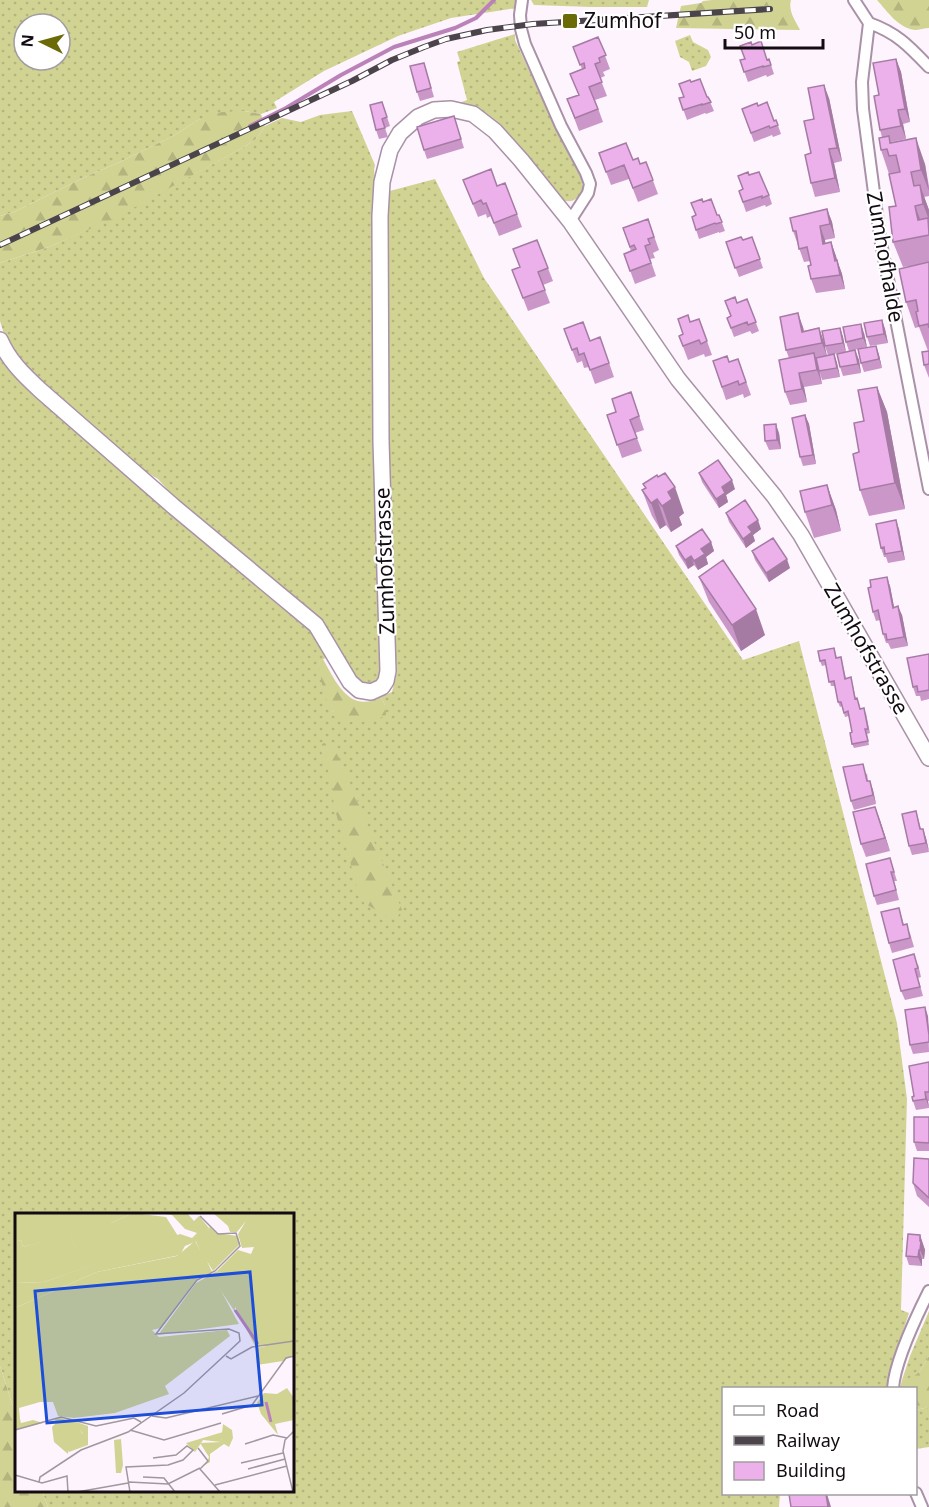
<svg xmlns="http://www.w3.org/2000/svg" width="929" height="1507" viewBox="0 0 929 1507" font-family="'Noto Sans',sans-serif">
<defs>
<pattern id="grass-dots" width="8" height="8" patternUnits="userSpaceOnUse" patternTransform="scale(1.5)"><rect width="8" height="8" fill="#d1d393"/><path d="M2 2h.1M6 6h.1" fill="none" stroke="#b3b47e" stroke-width="1.8" stroke-linecap="round"/></pattern>
<pattern id="forest-firs" width="22" height="20" patternUnits="userSpaceOnUse" patternTransform="scale(1.5)"><rect width="22" height="20" fill="#d1d393"/><path d="M5 1l3.5 6h-7zM16 11l3.5 6h-7z" fill="#b3b47e"/></pattern>
</defs>
<rect width="100%" height="100%" fill="#fef4fd"/>
<path fill="url(#grass-dots)" fill-rule="evenodd" d="M 0,0 L 517,0 L 516,8 L 451,18 L 398,36 L 324,71 L 274,102 L 277,108 L 261,114 L 244,111 L 198,120 L 175,135 L 120,162 L 85,177 L 14,212 L 0,216 ZM 24,24 L 60,24 L 60,60 L 24,60 Z
M 531,0 L 649,0 L 647,7 L 591,7 L 534,5 Z
M 515,34 L 515,40 L 563,144 L 582,179 L 583,188 L 579,197 C 571,202 567,203 559,198 L 459,103 L 467,100 L 457,62 L 460,61 L 457,52 Z
M 690,35 L 693,42 L 708,50 L 711,57 L 706,66 L 692,71 L 689,62 L 680,57 L 675,41 Z
M 352,111 L 375,165 L 374,170 L 377,195 L 382,682 L 367,687 L 357,681 L 321,624 L 183,507 L 158,479 L 135,465 L 52,396 L 12,350 L 4,334 L 0,321 L 0,263 L 49,247 L 115,217 L 244,147 L 257,138 L 265,126 L 282,118 L 301,122 L 320,115 Z
M 435,179 L 484,278 L 743,660 L 799,641 L 897,1023 L 907,1099 L 901,1310 L 909,1313 L 888,1377 L 887,1388 L 724,1388 L 724,1494 L 780,1494 L 779,1507 L 48,1507 L 42,1491 L 292,1490 L 292,1214 L 16,1214 L 16,1416 L 0,1366 L 0,343 L 4,351 L 312,629 L 330,655 L 319,662 L 333,712 L 385,705 L 381,697 L 392,692 L 397,672 L 388,571 L 386,192 Z
M 929,1311 L 929,1356 L 918,1374 L 913,1378 L 902,1380 L 910,1356 Z
M 929,1407 L 929,1447 L 916,1449 L 916,1410 Z"/>
<path fill="url(#forest-firs)" d="M 712,0 L 791,0 C 788,11 795,20 800,30 L 676,28 L 681,6 L 701,3 L 703,1 Z
M 877,0 L 929,0 L 929,28 C 925,28 919,30 915,30 C 898,28 887,11 877,0 Z
M 244,111 L 261,114 L 265,126 L 257,138 L 244,147 L 115,218 L 49,247 L 0,263 L 0,216 L 14,212 L 85,177 L 120,162 L 175,135 L 198,120 L 222,112 Z
M 323,659 C 336,682 349,714 381,697 L 385,705 L 386,715 C 378,719 372,721 363,722 C 326,726 322,690 319,662 Z
M 329,741 L 342,763 L 402,910 L 398,916 L 388,917 L 364,903 L 357,888 L 346,846 L 334,807 L 332,781 L 321,751 L 322,744 Z
M 929,1356 L 929,1407 L 916,1410 L 916,1388 L 900,1388 L 902,1380 C 921,1376 919,1371 929,1356 Z
M 0,1366 L 16,1416 L 16,1490 L 42,1491 L 48,1507 L 0,1507 Z"/>
<g fill="none" stroke-linecap="round" stroke-linejoin="round">
<path stroke="#bb82b9" stroke-width="4" d="M 250,126 L 286,108 L 341,75 L 394,47 L 455,28 L 476,18 L 494,0"/>
<defs>
<path id="street" d="M 522,0 L 520,15 L 521,29 L 525,44 L 561,126 L 586,173 L 590,184 L 588,193 L 570,221
M 854,0 L 869,23
M 869,23 L 862,82 L 863,109 L 880,238 L 929,489
M 869,23 C 897,33 909,46 929,67
M 893,1388 C 895,1361 916,1317 929,1291
M 916,1493 L 922,1507"/>
<path id="secondary" d="M 0,340 C 9,361 24,375 40,390 L 173,506 L 316,625 L 350,682 L 359,690 L 371,692 L 382,687 L 386,681 L 388,671 L 381,441 L 380,216 L 382,182 L 390,150 L 400,133 L 418,117 L 434,110 L 451,109 L 473,114 L 495,131 L 521,160 L 570,221 L 678,379 L 774,496 L 801,535 L 929,758"/>
</defs>
<use href="#street" stroke="#a992a7" stroke-width="14"/>
<use href="#secondary" stroke="#a992a7" stroke-width="18"/>
<use href="#street" stroke="#fff" stroke-width="10"/>
<use href="#secondary" stroke="#fff" stroke-width="15"/>
<defs>
<path id="rail" d="M 0,245 L 352,81 L 392,60 L 424,47 L 446,39 L 487,30 L 533,24 L 770,9"/>
</defs>
<use href="#rail" stroke="#4c444b" stroke-width="6"/>
<use href="#rail" stroke="#fff" stroke-width="4" stroke-dasharray="11" stroke-linecap="butt"/>
</g>
<path fill="#cb97c9" d="M 598,37 L 610,69 L 603,72 L 605,76 L 600,78 L 607,96 L 595,100 L 603,122 L 579,131 L 567,99 L 578,95 L 582,69 L 573,47 Z
M 752,45 L 767,60 L 769,59 L 774,74 L 767,77 L 766,75 L 748,82 L 740,60 L 745,59 Z
M 896,59 L 901,72 L 910,122 L 903,124 L 906,139 L 891,142 L 925,164 L 929,186 L 929,196 L 924,197 L 929,210 L 929,378 L 924,365 L 928,351 L 919,327 L 915,328 L 906,302 L 918,265 L 903,267 L 893,242 L 896,206 L 889,174 L 881,150 L 882,137 L 880,130 Z
M 424,63 L 434,97 L 420,101 L 417,92 Z
M 691,82 L 707,97 L 708,97 L 714,111 L 706,114 L 705,113 L 687,120 L 679,98 L 684,97 Z
M 829,98 L 842,161 L 834,163 L 840,192 L 815,197 L 811,183 L 811,153 L 814,119 Z
M 382,102 L 390,126 L 385,128 L 388,137 L 379,139 L 376,130 Z
M 758,106 L 774,121 L 776,120 L 781,134 L 773,137 L 772,135 L 754,142 L 742,109 Z
M 454,116 L 464,148 L 427,159 L 424,150 Z
M 599,153 L 640,164 L 646,162 L 658,194 L 638,202 L 629,179 L 611,185 Z
M 463,180 L 497,186 L 505,183 L 522,227 L 499,236 L 491,216 L 487,218 L 486,214 L 478,217 Z
M 743,189 L 769,195 L 772,204 L 766,207 L 765,205 L 746,212 L 739,191 Z
M 703,202 L 717,215 L 719,215 L 725,231 L 719,233 L 719,232 L 699,239 L 692,217 L 696,216 Z
M 827,209 L 832,222 L 835,238 L 825,240 L 825,244 L 831,242 L 842,274 L 845,289 L 816,293 L 811,279 L 810,261 L 804,262 L 793,231 Z
M 648,219 L 659,250 L 653,253 L 655,258 L 650,259 L 656,276 L 635,284 L 624,254 L 631,251 L 623,228 Z
M 752,237 L 763,268 L 739,277 L 726,242 L 743,240 Z
M 537,240 L 553,281 L 543,285 L 550,303 L 528,311 L 512,270 L 520,267 Z
M 747,299 L 759,331 L 752,334 L 750,331 L 734,337 L 727,318 L 731,316 L 737,303 Z
M 699,319 L 712,355 L 705,357 L 704,354 L 688,360 L 679,336 L 683,334 Z
M 882,320 L 885,329 L 888,343 L 870,346 L 867,337 Z
M 803,327 L 804,331 L 819,328 L 827,356 L 834,354 L 837,363 L 840,377 L 822,380 L 820,373 L 822,384 L 804,387 L 807,402 L 790,405 L 785,392 L 789,358 L 786,350 Z
M 840,328 L 843,337 L 846,352 L 828,355 L 825,346 Z
M 564,329 L 590,341 L 600,337 L 614,377 L 595,384 L 589,367 L 584,368 L 582,361 L 577,363 Z
M 864,333 L 867,347 L 849,351 L 846,342 Z
M 876,346 L 879,355 L 882,368 L 864,372 L 861,363 Z
M 855,350 L 859,360 L 861,373 L 843,376 L 840,367 Z
M 738,359 L 751,395 L 744,398 L 743,394 L 726,400 L 713,361 L 729,362 Z
M 877,387 L 887,412 L 905,509 L 869,516 L 860,490 L 859,452 L 864,421 Z
M 631,392 L 644,430 L 635,433 L 642,451 L 622,458 L 607,415 L 616,412 Z
M 805,415 L 809,424 L 816,464 L 803,466 L 800,457 Z
M 779,433 L 781,449 L 769,450 L 765,441 Z
M 699,473 L 735,489 L 726,495 L 728,502 L 719,508 L 702,482 Z
M 643,484 L 684,513 L 679,517 L 682,525 L 671,532 L 666,525 L 660,529 L 652,516 L 642,490 L 645,488 Z
M 827,485 L 836,510 L 841,531 L 814,538 L 805,512 Z
M 726,513 L 761,529 L 753,535 L 755,541 L 746,548 L 729,522 Z
M 899,529 L 905,560 L 888,563 L 886,557 L 884,557 L 881,548 Z
M 711,542 L 714,551 L 706,557 L 708,564 L 698,570 L 694,565 L 688,569 L 679,555 L 676,546 Z
M 752,551 L 790,568 L 769,582 L 755,560 Z
M 699,577 L 765,635 L 741,651 L 709,602 Z
M 890,586 L 894,607 L 902,615 L 908,646 L 891,649 L 888,643 L 886,643 L 883,634 L 880,620 L 876,621 L 873,612 Z
M 834,648 L 837,658 L 841,657 L 846,678 L 851,677 L 856,699 L 859,703 L 860,709 L 866,713 L 870,733 L 867,734 L 869,745 L 854,748 L 852,744 L 852,732 L 849,716 L 845,717 L 842,706 L 840,707 L 838,702 L 835,686 L 831,686 L 826,665 L 822,666 L 820,661 Z
M 929,654 L 929,699 L 921,701 L 920,696 L 916,696 L 913,687 Z
M 867,773 L 868,781 L 873,790 L 876,804 L 854,810 L 851,801 Z
M 875,807 L 890,851 L 866,857 L 861,844 Z
M 916,811 L 921,829 L 926,838 L 929,852 L 912,855 L 909,846 Z
M 890,858 L 897,881 L 894,881 L 899,900 L 877,905 L 874,896 Z
M 899,908 L 904,925 L 910,933 L 914,947 L 892,953 L 889,943 Z
M 918,964 L 921,977 L 918,978 L 923,996 L 905,1000 L 901,991 Z
M 928,1016 L 929,1052 L 913,1054 L 910,1045 Z
M 929,1062 L 929,1101 L 928,1101 L 929,1108 L 916,1110 L 913,1101 Z
M 929,1117 L 929,1151 L 917,1151 L 914,1142 Z
M 929,1159 L 929,1207 L 917,1196 L 913,1183 Z
M 920,1235 L 925,1250 L 924,1259 L 922,1259 L 922,1266 L 909,1265 L 906,1256 Z"/>
<path fill="#a57ba4" d="M 896,59 L 901,72 L 910,122 L 905,109 Z
M 824,85 L 829,98 L 842,161 L 837,148 Z
M 898,110 L 903,124 L 906,139 L 901,126 Z
M 916,138 L 925,164 L 929,191 L 921,170 Z
M 829,149 L 834,163 L 840,192 L 835,178 Z
M 920,185 L 929,210 L 929,220 L 923,204 Z
M 915,206 L 925,232 L 918,220 Z
M 827,209 L 832,222 L 835,238 L 830,224 Z
M 820,226 L 825,240 L 828,257 L 823,244 Z
M 831,242 L 836,256 L 840,274 L 835,261 Z
M 837,260 L 842,274 L 845,289 L 840,275 Z
M 798,313 L 803,327 L 806,345 L 802,332 Z
M 882,320 L 885,329 L 888,343 L 884,334 Z
M 861,324 L 864,333 L 867,347 L 863,338 Z
M 819,328 L 824,342 L 827,356 L 822,343 Z
M 840,328 L 843,337 L 846,352 L 843,343 Z
M 876,346 L 879,355 L 882,368 L 879,359 Z
M 855,350 L 859,360 L 861,373 L 858,364 Z
M 814,353 L 818,367 L 822,384 L 817,370 Z
M 834,354 L 837,363 L 840,377 L 837,368 Z
M 799,373 L 804,387 L 807,402 L 802,389 Z
M 877,387 L 887,412 L 905,509 L 895,483 Z
M 805,415 L 809,424 L 816,464 L 813,455 Z
M 776,424 L 779,433 L 781,449 L 777,440 Z
M 732,480 L 735,489 L 726,495 L 728,502 L 719,508 L 716,499 L 722,487 Z
M 827,485 L 836,510 L 841,531 L 832,505 Z
M 675,487 L 684,513 L 679,517 L 682,525 L 671,532 L 662,506 L 668,492 Z
M 657,499 L 666,525 L 660,529 L 651,503 Z
M 758,520 L 761,529 L 753,535 L 755,541 L 746,548 L 743,539 L 748,527 Z
M 896,520 L 899,529 L 905,560 L 902,551 Z
M 711,542 L 714,551 L 706,557 L 708,564 L 698,570 L 694,561 L 701,549 Z
M 691,556 L 694,565 L 688,569 L 685,560 Z
M 787,559 L 790,568 L 769,582 L 766,573 Z
M 887,577 L 890,586 L 896,617 L 893,608 Z
M 898,606 L 902,615 L 908,646 L 904,637 Z
M 756,609 L 765,635 L 741,651 L 732,625 Z
M 870,781 L 873,790 L 876,804 L 873,795 Z
M 875,807 L 880,820 L 890,851 L 885,838 Z
M 923,829 L 926,838 L 929,851 L 926,843 Z
M 925,1007 L 928,1016 L 929,1035 Z
M 925,1092 L 928,1101 L 929,1108 L 926,1099 Z
M 920,1235 L 925,1250 L 924,1259 L 920,1250 Z
M 919,1250 L 922,1259 L 922,1266 L 918,1257 Z
M 826,1494 L 827,1494 L 831,1507 L 828,1507 Z"/>
<path fill="#ecb0ea" stroke="#a57ba4" stroke-width="1.5" d="M 598,37 L 606,55 L 599,58 L 600,62 L 595,64 L 602,82 L 589,87 L 598,109 L 575,118 L 567,99 L 579,95 L 570,74 L 585,68 L 584,63 L 580,65 L 573,47 Z
M 761,41 L 767,60 L 769,59 L 771,65 L 763,67 L 763,66 L 744,72 L 740,60 L 745,59 L 740,46 L 751,42 L 752,45 Z
M 896,59 L 905,109 L 898,110 L 901,126 L 880,130 L 874,96 L 879,95 L 873,63 Z
M 424,63 L 431,88 L 417,92 L 410,66 Z
M 700,79 L 707,97 L 708,97 L 711,102 L 702,105 L 702,104 L 683,110 L 679,98 L 684,97 L 679,84 L 690,80 L 691,82 Z
M 824,85 L 837,148 L 829,149 L 835,178 L 811,183 L 805,155 L 811,153 L 804,121 L 814,119 L 808,88 Z
M 382,102 L 387,117 L 382,119 L 385,128 L 376,130 L 370,105 Z
M 767,102 L 774,121 L 776,120 L 778,125 L 770,128 L 769,126 L 751,133 L 742,109 L 757,103 L 758,106 Z
M 454,116 L 461,139 L 424,150 L 417,127 Z
M 889,136 L 890,143 L 916,138 L 921,170 L 911,172 L 914,186 L 920,185 L 923,204 L 915,206 L 918,220 L 928,218 L 929,235 L 893,242 L 889,207 L 896,206 L 889,174 L 900,172 L 896,155 L 889,156 L 887,149 L 881,150 L 879,138 Z
M 626,143 L 633,160 L 638,158 L 640,164 L 646,162 L 653,180 L 633,188 L 624,165 L 606,172 L 599,153 Z
M 491,169 L 497,186 L 505,183 L 517,214 L 494,223 L 486,203 L 483,204 L 481,200 L 473,204 L 463,180 Z
M 748,172 L 749,175 L 759,172 L 769,195 L 762,198 L 762,196 L 743,202 L 739,191 L 743,189 L 738,176 Z
M 702,199 L 703,202 L 711,199 L 717,215 L 719,215 L 722,222 L 716,224 L 715,223 L 696,230 L 692,217 L 696,215 L 691,203 Z
M 827,209 L 830,224 L 820,226 L 823,244 L 831,242 L 835,261 L 837,260 L 840,275 L 811,279 L 808,266 L 811,265 L 807,247 L 799,249 L 796,231 L 793,231 L 790,218 Z
M 648,219 L 654,237 L 648,239 L 650,244 L 645,246 L 651,263 L 630,271 L 624,254 L 636,249 L 634,245 L 630,247 L 623,228 Z
M 741,237 L 743,240 L 752,237 L 760,259 L 735,268 L 726,242 Z
M 537,240 L 548,268 L 538,272 L 545,290 L 523,298 L 512,270 L 520,267 L 513,249 Z
M 929,262 L 929,328 L 928,324 L 919,326 L 916,312 L 918,311 L 916,300 L 906,302 L 899,269 Z
M 735,297 L 737,303 L 747,299 L 756,322 L 748,325 L 747,322 L 731,328 L 727,318 L 731,316 L 725,301 Z
M 798,313 L 802,332 L 819,328 L 822,343 L 786,350 L 780,317 Z
M 688,315 L 690,322 L 699,319 L 707,341 L 701,344 L 699,340 L 683,346 L 679,336 L 683,334 L 678,319 Z
M 882,320 L 884,334 L 867,337 L 864,323 Z
M 583,322 L 590,341 L 600,337 L 609,363 L 590,370 L 584,353 L 579,355 L 577,348 L 572,350 L 564,329 Z
M 861,324 L 863,338 L 846,342 L 843,327 Z
M 840,328 L 843,343 L 825,346 L 822,331 Z
M 876,346 L 879,359 L 861,363 L 858,349 Z
M 855,350 L 858,364 L 840,367 L 837,354 Z
M 929,351 L 929,364 L 924,365 L 922,352 Z
M 814,353 L 817,370 L 799,373 L 802,389 L 785,392 L 779,360 Z
M 834,354 L 837,368 L 819,371 L 816,358 Z
M 727,356 L 729,362 L 738,359 L 746,382 L 739,385 L 738,381 L 722,387 L 713,361 Z
M 877,387 L 895,483 L 860,490 L 853,454 L 859,452 L 854,423 L 864,421 L 858,390 Z
M 631,392 L 639,416 L 630,420 L 637,438 L 617,445 L 607,415 L 616,412 L 612,399 Z
M 805,415 L 813,455 L 800,457 L 792,418 Z
M 776,424 L 777,440 L 765,441 L 764,425 Z
M 718,460 L 732,480 L 722,487 L 725,493 L 716,499 L 699,473 Z
M 665,473 L 675,487 L 668,492 L 672,499 L 662,506 L 657,499 L 651,503 L 642,490 L 646,488 L 643,484 L 657,475 L 658,477 Z
M 827,485 L 832,505 L 805,512 L 800,491 Z
M 745,500 L 758,520 L 748,527 L 752,532 L 743,539 L 726,513 Z
M 896,520 L 902,551 L 885,554 L 884,547 L 881,548 L 876,524 Z
M 702,529 L 711,542 L 701,549 L 705,554 L 694,561 L 691,556 L 685,560 L 676,546 Z
M 773,538 L 787,559 L 766,573 L 752,551 Z
M 723,560 L 756,609 L 732,625 L 699,577 Z
M 887,577 L 893,608 L 898,606 L 904,637 L 887,640 L 886,634 L 883,634 L 878,610 L 873,612 L 868,588 L 871,587 L 870,580 Z
M 834,648 L 836,658 L 841,657 L 845,679 L 851,677 L 855,699 L 857,698 L 860,709 L 864,708 L 868,729 L 865,729 L 868,741 L 852,744 L 850,733 L 852,732 L 848,711 L 844,713 L 841,702 L 838,702 L 834,681 L 829,682 L 825,660 L 820,661 L 818,651 Z
M 929,654 L 929,690 L 918,692 L 917,686 L 913,687 L 907,658 Z
M 863,764 L 867,781 L 870,781 L 873,795 L 851,801 L 843,767 Z
M 875,807 L 885,838 L 861,844 L 853,812 Z
M 916,811 L 920,829 L 923,829 L 926,843 L 909,846 L 902,814 Z
M 890,858 L 894,872 L 891,872 L 896,890 L 874,896 L 866,864 Z
M 899,908 L 903,925 L 907,924 L 910,938 L 889,943 L 881,912 Z
M 914,954 L 918,968 L 915,969 L 920,987 L 901,991 L 893,960 Z
M 925,1007 L 929,1035 L 929,1042 L 910,1045 L 905,1010 Z
M 929,1062 L 929,1092 L 925,1092 L 926,1099 L 913,1101 L 912,1097 L 914,1096 L 909,1066 Z
M 914,1117 L 929,1117 L 929,1143 L 914,1142 Z
M 914,1158 L 929,1159 L 929,1198 L 913,1183 Z
M 908,1234 L 920,1235 L 920,1241 L 921,1241 L 920,1250 L 919,1250 L 918,1257 L 906,1256 Z
M 789,1494 L 826,1494 L 828,1507 L 791,1507 Z"/>
<rect fill="#6a6a07" stroke="#fff" stroke-width="2" x="562" y="13" width="16" height="16" rx="3"/>
<g text-anchor="middle" stroke-width="4.5" stroke-linejoin="round" paint-order="stroke">
<g font-size="21" fill="#130b12" stroke="#fff" text-anchor="start">
<text x="584" y="28">Zumhof</text>
</g>
<g font-size="21" fill="#130b12" stroke="#fff">
<text transform="translate(885 257) rotate(80)" y="7">Zumhofhalde</text>
<text transform="translate(385 561) rotate(-92)" y="7">Zumhofstrasse</text>
<text transform="translate(866 649) rotate(60)" y="7">Zumhofstrasse</text>
</g>
</g>
<g transform="translate(15 1213)">
<rect width="279" height="279" fill="#fef4fd"/>
<path d="M 118,0 L 151,4 L 163,23 L 29,69 L 0,70 L 0,29 L 6,27 L 8,34 L 55,21 L 62,38 L 96,10 ZM 198,0 L 279,0 L 279,141 L 268,148 L 242,152 L 241,135 L 251,133 L 240,133 L 202,58 L 223,37 L 236,41 L 239,34 L 227,35 L 223,21 L 231,8 L 222,19 L 215,19 L 213,13 ZM 195,14 L 201,20 L 223,23 L 225,31 L 198,58 L 192,48 L 197,59 L 183,65 L 146,115 L 137,117 L 144,124 L 212,117 L 215,123 L 150,173 L 154,181 L 100,200 L 59,205 L 43,203 L 38,189 L 25,189 L 4,195 L 5,206 L 6,210 L 18,207 L 28,210 L 0,217 L 0,95 L 82,59 L 162,43 L 180,28 L 186,39 L 181,29 ZM 197,61 L 224,111 L 143,122 L 181,70 ZM 45,205 L 68,221 L 60,210 L 50,205 L 73,213 L 73,232 L 54,239 L 41,210 L 40,206 ZM 208,219 L 206,229 L 188,227 L 180,239 L 171,230 Z" fill="#d1d393"/>
<path d="M 0,0 L 118,0 L 96,10 L 90,32 L 62,39 L 55,22 L 8,34 L 6,27 L 0,29 ZM 143,0 L 172,0 L 179,8 L 184,3 L 194,15 L 185,27 L 170,33 L 165,42 L 82,59 L 0,95 L 0,70 L 29,69 L 165,21 L 177,25 L 182,20 L 170,16 L 157,2 ZM 202,58 L 220,89 L 220,99 L 200,69 L 197,61 ZM 272,175 L 279,185 L 279,207 L 260,211 L 263,222 L 246,201 L 242,190 L 249,180 L 262,181 ZM 45,205 L 62,210 L 69,225 L 67,232 L 58,227 ZM 41,210 L 54,233 L 53,241 L 39,229 L 37,214 ZM 208,211 L 217,217 L 218,225 L 214,234 L 209,231 L 195,241 L 195,249 L 190,252 L 194,244 L 185,230 L 206,229 ZM 106,226 L 108,252 L 106,260 L 101,260 L 99,227 Z" fill="#d1d393"/>
<path fill="none" stroke="#bb82b9" stroke-width="3" d="M 220,97 L 243,131M 251,189 L 256,209"/>
<path fill="none" stroke="#a0979f" stroke-width="1.5" d="M 211,143 L 216,146 L 237,134 L 279,128M 207,201 L 237,192 L 271,145 L 279,143M 137,203 L 151,205 L 243,183M 0,217 L 46,204 L 81,213 L 119,205 L 126,209M 115,217 L 149,227 L 206,210M 230,231 L 258,222 L 272,225M 183,235 L 193,248 L 185,256 L 205,279M 226,250 L 268,240M 233,256 L 270,246M 0,262 L 27,270 L 52,263 L 53,279M 128,264 L 149,265 L 160,279M 24,269 L 25,264 L 66,237 L 113,219 L 169,180 L 225,128 L 224,120 L 214,116 L 141,121 L 182,67 L 200,58 L 225,33 L 221,20 L 203,21 L 185,3M 114,269 L 153,271 L 185,255M 200,272 L 272,253M 62,279 L 113,270M 115,279 L 111,254 L 153,252 L 168,247 L 178,237 L 172,233 L 161,242 L 138,245M 278,279 L 268,238 L 270,227 L 279,218"/>
<path fill="#1d4ed8" fill-opacity="0.15" stroke="#1d4ed8" stroke-width="3" d="M 235,59 L 247,192 L 32,210 L 20,78 Z"/>
<rect width="279" height="279" fill="none" stroke="#130b12" stroke-width="3"/>
</g>
<rect x="722" y="1387" width="195" height="108" fill="#ffffff" stroke="#a19da0" stroke-width="1.5"/>
<rect x="734" y="1406" width="30" height="9" fill="#ffffff" stroke="#a19da0" stroke-width="1.5"/>
<text x="776" y="1417" font-size="18" fill="#130b12">Road</text>
<rect x="734" y="1436" width="30" height="9" fill="#4c444b" stroke="#a19da0" stroke-width="1.5"/>
<text x="776" y="1447" font-size="18" fill="#130b12">Railway</text>
<rect x="734" y="1462" width="30" height="18" fill="#ecb0ea" stroke="#a19da0" stroke-width="1.5"/>
<text x="776" y="1477" font-size="18" fill="#130b12">Building</text>
<g transform="translate(42 42) rotate(275)"><circle r="28" fill="#ffffff" stroke="#a19da0" stroke-width="1.5"/>
<path d="M0-4.5L10 22L0 15L-10 22Z" fill="#6a6a07"/>
<text y="-9" font-size="16" font-weight="bold" text-anchor="middle" fill="#130b12">N</text>
</g>
<path d="M725 39v9h98v-9" fill="none" stroke="#130b12" stroke-width="3"/>
<text x="734" y="39" font-size="18" fill="#130b12" stroke="#ffffff" stroke-width="4.5" paint-order="stroke">50 m</text>
</svg>
